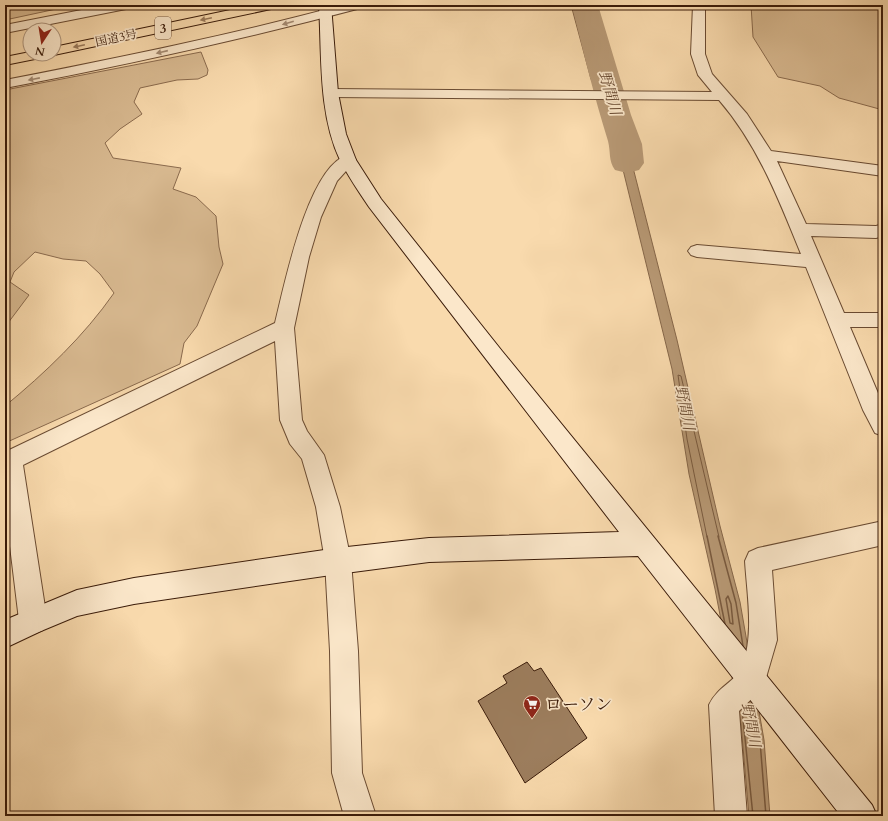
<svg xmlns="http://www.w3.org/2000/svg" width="888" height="821" viewBox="0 0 888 821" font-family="Cardo,'Noto Serif JP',serif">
<rect width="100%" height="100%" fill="#f9daad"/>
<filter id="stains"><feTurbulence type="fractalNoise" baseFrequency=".005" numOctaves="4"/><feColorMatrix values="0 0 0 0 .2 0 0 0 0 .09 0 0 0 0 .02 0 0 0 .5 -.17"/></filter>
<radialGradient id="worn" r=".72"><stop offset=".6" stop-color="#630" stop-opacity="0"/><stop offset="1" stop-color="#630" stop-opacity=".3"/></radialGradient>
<path fill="#d9ba91" stroke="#8a6a4d" d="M 5,5 L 75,5 L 5,20 Z
M 751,5 L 803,5 L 818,7 L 828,5 L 883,5 L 883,110 L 839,98 L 820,86 L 778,77 L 753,37 Z
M 201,52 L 208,70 L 207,75 L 198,79 L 177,80 L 140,88 L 134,102 L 142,114 L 120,129 L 105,143 L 113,158 L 181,168 L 173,189 L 196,197 L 216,216 L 219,247 L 223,264 L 197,326 L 184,343 L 180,364 L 5,443 L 5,406 C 45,373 84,336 114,293 L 100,274 L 86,261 L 63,259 L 35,252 L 14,272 L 10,282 L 29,295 L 5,327 L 5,90 Z"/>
<path fill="#b89975" stroke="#86674a" d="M 571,5 L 581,5 L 603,82 L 618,115 L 628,148 L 677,340 L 720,526 L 740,602 L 764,740 L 770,816 L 749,816 L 741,724 L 715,589 L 689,474 L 672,369 L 613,129 L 606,107 L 591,79 Z"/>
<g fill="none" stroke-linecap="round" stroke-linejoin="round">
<path stroke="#795a3f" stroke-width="1" d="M 707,537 L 687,439 L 678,375 L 681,376 L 719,537"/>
<path stroke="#795a3f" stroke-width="1.5" d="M 707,536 L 725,624
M 718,536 L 736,603 L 743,646
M 728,596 L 731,604 L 733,624 L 730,623 L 726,599 Z
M 753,706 L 760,741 L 766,816
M 742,709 L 753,816"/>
<path fill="#b89975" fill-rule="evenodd" d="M 572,5 L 598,5 L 631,115 L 642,144 L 644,163 L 639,170 L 627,173 L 615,170 C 608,160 611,153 608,141 C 594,96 583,51 572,5 Z"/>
</g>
<path fill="#9d7e5e" stroke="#3a1b09" d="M 527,662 L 534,671 L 541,668 L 587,738 L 525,783 L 478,701 L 507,683 L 503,676 Z"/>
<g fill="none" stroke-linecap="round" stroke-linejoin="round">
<defs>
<path id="street" d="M 107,5 L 132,5 L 126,9 L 5,33 L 5,25 Z
M 343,5 L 363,5 L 361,8 C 244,39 125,65 5,88 L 5,80 C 118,58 231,35 343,5 Z
M 693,5 L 705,5 L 705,54 L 712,74 L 747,114 L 771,151 L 883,166 L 883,176 L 777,161 L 806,224 L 876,226 L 883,224 L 883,236 L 876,238 L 811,236 L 844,313 L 883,313 L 883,327 L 850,327 L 883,405 L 883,436 L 875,433 L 863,410 L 806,267 L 697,257 L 691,255 L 688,251 L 691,247 L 697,245 L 801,254 C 779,200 758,145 719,100 L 331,97 L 326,96 L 324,93 L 326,90 L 331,89 L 712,92 L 698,75 L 691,54 Z
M 348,155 L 354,157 L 356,160 L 337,181 L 321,217 L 309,257 L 294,328 L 302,420 L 307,431 L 324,455 L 340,507 L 351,561 L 358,651 L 362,773 L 376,816 L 344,816 L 332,773 L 330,651 L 325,561 L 316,507 L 302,459 L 290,444 L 280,420 L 275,341 L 23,465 L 47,620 L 43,630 L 33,634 L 23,630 L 19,620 L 5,505 L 5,452 L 275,323 C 284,287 308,165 348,155 Z
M 883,521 L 883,545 L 772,570 L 777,640 L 763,688 L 739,711 L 747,816 L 715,816 L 709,705 C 717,687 736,681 741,668 C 755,638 747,594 745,561 L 749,552 L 758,548 Z"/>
<path id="secondary" d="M 319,5 L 331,5 L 338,93 L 346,134 L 356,160 L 381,199 L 502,351 L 872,805 L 877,816 L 841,816 L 638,556 L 429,562 L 338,574 L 134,604 L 77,616 L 41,631 L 5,648 L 5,620 L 77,590 L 134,578 L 338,548 L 429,538 L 619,532 L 369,207 C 359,192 348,176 340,160 C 318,113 322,55 319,5 Z"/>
<path id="highway" d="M 254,5 L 277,5 L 271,9 L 54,55 L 50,54 L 54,54 L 54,47 Z
M 30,52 L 30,54 L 47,54 L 45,57 L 5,65 L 5,57 Z"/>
</defs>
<use href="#street" stroke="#6a4b32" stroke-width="2"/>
<use href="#secondary" stroke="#3a1b09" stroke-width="2"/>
<use href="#highway" stroke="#3a1b09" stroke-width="2"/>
<use href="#street" fill="#fbe7ca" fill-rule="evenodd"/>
<use href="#secondary" fill="#fbe7ca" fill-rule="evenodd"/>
<use href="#highway" fill="#f9daad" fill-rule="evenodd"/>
</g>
<defs><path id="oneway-solid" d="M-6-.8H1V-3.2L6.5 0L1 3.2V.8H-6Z"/></defs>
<g fill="#9a7a5b">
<use href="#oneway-solid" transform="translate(206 19) rotate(168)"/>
<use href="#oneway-solid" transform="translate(79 46) rotate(168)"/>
</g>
<g fill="#a48b73">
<use href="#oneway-solid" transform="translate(288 23) rotate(164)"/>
<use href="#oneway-solid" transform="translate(162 52) rotate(167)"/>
<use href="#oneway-solid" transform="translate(34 79) rotate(169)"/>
</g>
<defs>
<symbol id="supermarket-pin" viewBox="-11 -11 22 30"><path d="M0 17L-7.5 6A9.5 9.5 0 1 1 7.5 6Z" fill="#8f2418" stroke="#fbe7ca"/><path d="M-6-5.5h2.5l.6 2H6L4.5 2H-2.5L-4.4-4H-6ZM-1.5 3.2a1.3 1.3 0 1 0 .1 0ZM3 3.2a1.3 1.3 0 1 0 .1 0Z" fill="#fff"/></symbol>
</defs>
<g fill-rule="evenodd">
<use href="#supermarket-pin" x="522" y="694" width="20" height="27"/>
</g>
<g text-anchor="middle" stroke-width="3.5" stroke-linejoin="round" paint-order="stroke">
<g font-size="12" fill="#3a1b09" stroke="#fbe7ca">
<text transform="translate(116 38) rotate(-12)" y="4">国道3号</text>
</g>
<rect fill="#fbe7ca" stroke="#745843" stroke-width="1" x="155" y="17" width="16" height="22" rx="3"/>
<g font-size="13" font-weight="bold" fill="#3a1b09">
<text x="163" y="33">3</text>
</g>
<g font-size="15" font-style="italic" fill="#66472f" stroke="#fbe7ca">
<text transform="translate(610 93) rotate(74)" y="5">野間川</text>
<text transform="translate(685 408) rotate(79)" y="5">野間川</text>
<text transform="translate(751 725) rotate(79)" y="5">野間川</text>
</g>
<g font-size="17" fill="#3a1b09" stroke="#fbe7ca" text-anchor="start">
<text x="545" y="710">ローソン</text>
</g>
</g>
<rect width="888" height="821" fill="none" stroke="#f9daad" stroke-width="20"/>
<rect x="6" y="6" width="876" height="809" fill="none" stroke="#3a1b09" stroke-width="2"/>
<rect x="10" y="10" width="868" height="801" fill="none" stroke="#3a1b09"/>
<g transform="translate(42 42) rotate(192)"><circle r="19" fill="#fbe7ca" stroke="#ae957d"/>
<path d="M0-3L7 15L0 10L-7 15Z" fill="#8f2418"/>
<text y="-6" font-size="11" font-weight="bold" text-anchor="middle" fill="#3a1b09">N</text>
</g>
<rect width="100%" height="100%" filter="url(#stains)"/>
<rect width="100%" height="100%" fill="url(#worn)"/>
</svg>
